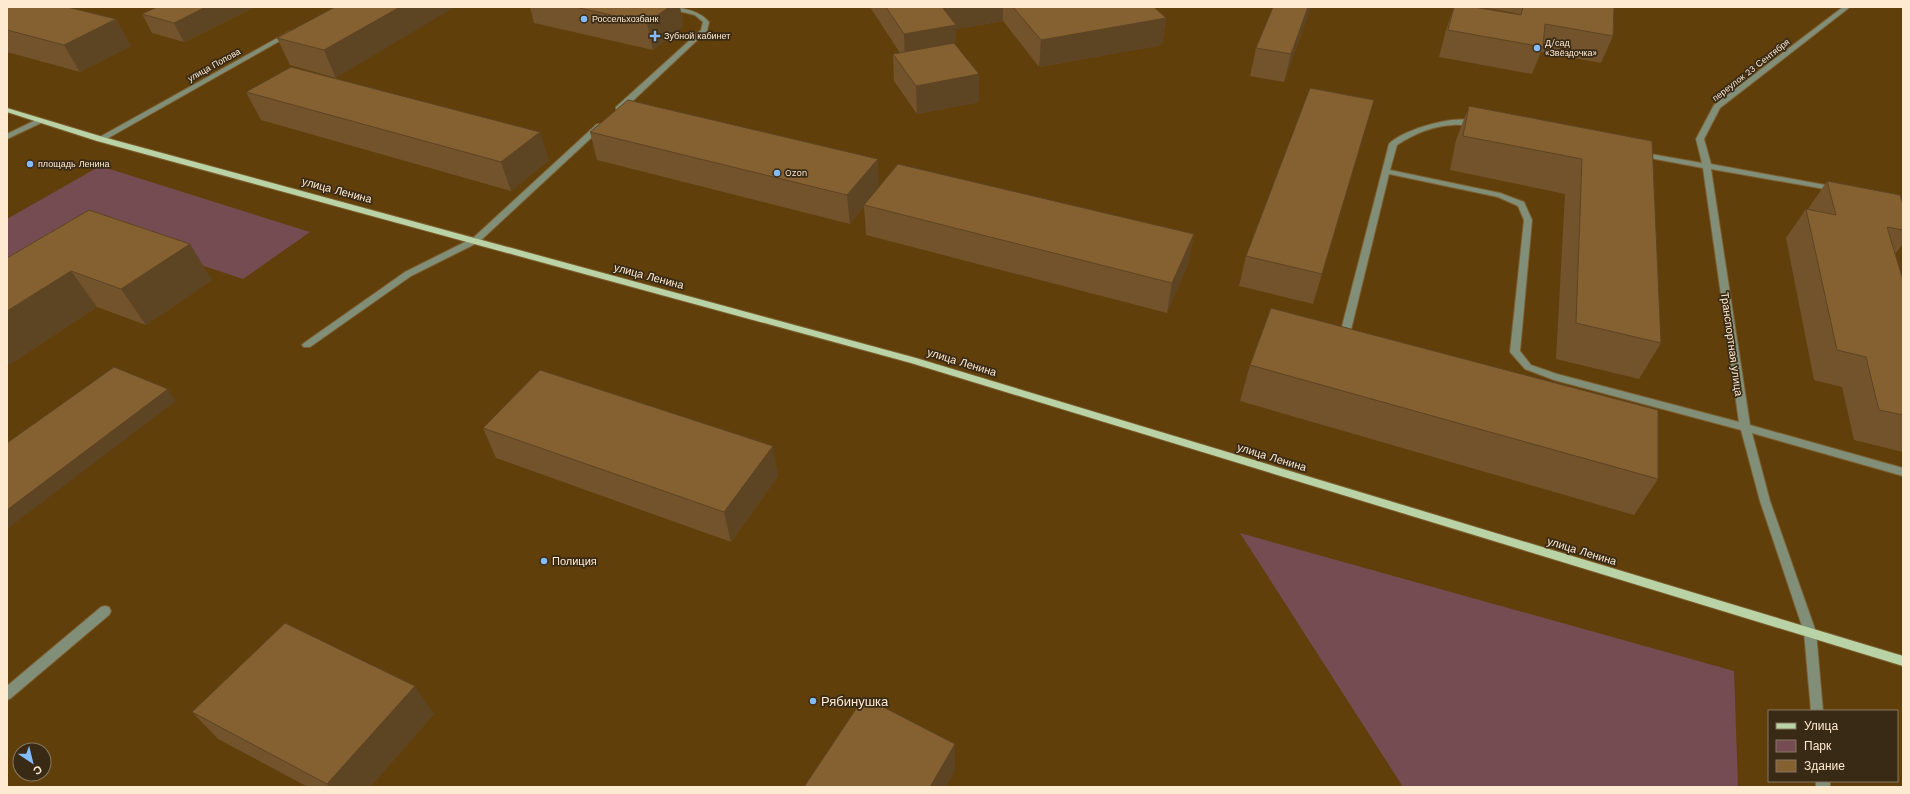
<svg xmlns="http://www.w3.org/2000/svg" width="1910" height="794" viewBox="0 0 1910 794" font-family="'Work Sans',sans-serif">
<rect width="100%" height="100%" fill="#603f0b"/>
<path fill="#754c51" d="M 100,166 L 310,232 L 243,279 L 99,231 L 7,272 L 7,219 Z
M 1240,533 L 1734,671 L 1738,787 L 1403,787 Z"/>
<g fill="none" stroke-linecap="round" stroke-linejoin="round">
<defs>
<path id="minor" d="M 662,7 C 679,7 698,9 709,22 L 707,31 L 622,111 L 616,111 L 616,107 L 701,30 L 703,22 L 695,15 Z
M 1843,7 L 1850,7 L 1720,108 L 1704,139 L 1711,164 L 1836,187 L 1840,189 L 1836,191 L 1711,169 L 1750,425 L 1903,468 L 1903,476 L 1752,433 L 1770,501 L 1816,632 L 1823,711 L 1811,711 L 1804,632 L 1760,501 L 1741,430 L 1554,380 L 1525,369 L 1510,352 L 1524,220 L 1518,206 L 1498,197 L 1389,174 L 1349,338 L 1344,341 L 1339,338 L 1389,144 C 1403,129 1464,111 1480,124 L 1479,126 C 1471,127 1462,124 1453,125 C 1432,126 1414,134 1397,145 L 1390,170 L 1500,193 L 1524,202 L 1532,220 L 1520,351 L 1531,365 L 1557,374 L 1739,422 L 1703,168 L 1639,156 L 1635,154 L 1639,152 L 1702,163 L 1696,139 L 1714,105 Z
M 290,31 L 292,32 L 292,34 L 103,141 L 97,141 L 96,139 Z
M 38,119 L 41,119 L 45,121 L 7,139 L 7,134 Z
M 597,124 L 600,124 L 604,126 L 479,242 L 411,276 L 310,347 L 304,347 L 302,345 L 304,343 L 405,272 L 473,238 Z
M 105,606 L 109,607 L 111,611 L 109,615 L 11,698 L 7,700 L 7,686 L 101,607 Z
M 1816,781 L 1830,781 L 1830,787 L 1816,787 Z"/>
<path id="major" d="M 7,108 L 103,137 L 916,358 L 1903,656 L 1903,666 L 911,363 L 97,141 L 7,112 Z"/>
</defs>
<use href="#minor" stroke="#7c5e2f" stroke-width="2"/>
<use href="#major" stroke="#7c5e2f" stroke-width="2"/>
<use href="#minor" fill="#818e78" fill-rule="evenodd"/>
<use href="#major" fill="#b9d3a6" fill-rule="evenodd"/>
</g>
<path fill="#72532b" d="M 7,7 L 116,19 L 131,46 L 80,72 L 7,52 Z
M 254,7 L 184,42 L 152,33 L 142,14 Z
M 335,7 L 336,78 L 290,65 L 277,38 Z
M 530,7 L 680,7 L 683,27 L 653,50 L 534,23 Z
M 870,7 L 1154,7 L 1166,18 L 1162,45 L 1039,67 L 1003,21 L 956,29 L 955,45 L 979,102 L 917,114 L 894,81 L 893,54 L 900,53 Z
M 1311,7 L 1284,82 L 1250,76 L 1256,48 Z
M 1454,7 L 1474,7 L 1516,14 L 1516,13 L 1481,7 L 1614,7 L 1613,36 L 1601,63 L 1541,52 L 1532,74 L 1439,57 L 1446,30 Z
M 246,92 L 549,160 L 511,191 L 261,120 Z
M 1374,100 L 1313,304 L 1239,286 L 1246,256 Z
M 1469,106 L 1652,141 L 1661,343 L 1639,379 L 1556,359 L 1565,194 L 1450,170 L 1456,140 Z
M 590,132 L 879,187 L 1194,234 L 1188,264 L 1167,313 L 866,235 L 864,206 L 850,224 L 597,160 Z
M 1827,181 L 1903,205 L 1903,244 L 1895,254 L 1903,280 L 1903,452 L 1854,440 L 1842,387 L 1814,380 L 1786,238 L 1806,209 L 1808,209 Z
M 7,258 L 212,280 L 146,325 L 97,307 L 7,366 Z
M 1250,365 L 1658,479 L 1634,515 L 1240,401 Z
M 483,428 L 778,476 L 731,542 L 496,458 Z
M 192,712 L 434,714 L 370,787 L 308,787 L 218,739 Z"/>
<path fill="#5d4423" d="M 206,7 L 254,7 L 184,42 L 174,23 Z
M 400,7 L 455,7 L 336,78 L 324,50 Z
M 669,7 L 680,7 L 683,27 L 653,50 L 647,23 Z
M 940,7 L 1003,7 L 1003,21 L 956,29 L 955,52 L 905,60 L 904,34 Z
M 1308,7 L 1311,7 L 1284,82 L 1291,54 Z
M 1166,18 L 1162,45 L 1039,67 L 1041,40 Z
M 116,19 L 131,46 L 80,72 L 64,45 Z
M 979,74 L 979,102 L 917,114 L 916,86 Z
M 540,132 L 549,160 L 511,191 L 501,162 Z
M 878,159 L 879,187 L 864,205 L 864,206 L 850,224 L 847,195 Z
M 1194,234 L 1188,264 L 1167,313 L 1172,283 Z
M 190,244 L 212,280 L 146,325 L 121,289 Z
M 71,271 L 97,307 L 7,366 L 7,311 Z
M 168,389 L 176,401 L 7,529 L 7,510 Z
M 773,446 L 778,476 L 731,542 L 724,512 Z
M 415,686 L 434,714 L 370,787 L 330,787 L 327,784 Z
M 955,744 L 955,771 L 946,787 L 930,787 Z"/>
<path fill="#856132" stroke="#5d4423" d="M 7,7 L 67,7 L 116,19 L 64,45 L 7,30 Z
M 157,7 L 206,7 L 174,23 L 142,14 Z
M 335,7 L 400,7 L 324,50 L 277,38 Z
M 575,7 L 669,7 L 647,23 Z
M 886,7 L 942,7 L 956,25 L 904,34 Z
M 1013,7 L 1154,7 L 1166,18 L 1041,40 Z
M 1273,7 L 1308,7 L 1291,54 L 1256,48 Z
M 1454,7 L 1474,7 L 1521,15 L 1523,7 L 1614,7 L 1613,36 L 1545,24 L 1543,47 L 1448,30 Z
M 954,43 L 979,74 L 916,86 L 893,54 Z
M 291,67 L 540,132 L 501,162 L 246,92 Z
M 1310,88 L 1374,100 L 1322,274 L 1246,256 Z
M 628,100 L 878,159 L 847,195 L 590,132 Z
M 1469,106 L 1652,141 L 1661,343 L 1576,323 L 1582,159 L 1463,136 Z
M 898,164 L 1194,234 L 1172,283 L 864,205 Z
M 1827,181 L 1900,195 L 1903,205 L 1903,230 L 1887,227 L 1903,280 L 1903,415 L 1879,410 L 1866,357 L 1837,350 L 1806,209 L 1836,215 Z
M 89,210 L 190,244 L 121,289 L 71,271 L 7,311 L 7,258 Z
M 1271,308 L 1658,410 L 1658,479 L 1250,365 Z
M 114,367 L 168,389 L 7,510 L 7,443 Z
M 540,370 L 773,446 L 724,512 L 483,428 Z
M 285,623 L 415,686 L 327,784 L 192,712 Z
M 864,697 L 955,744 L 930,787 L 804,787 Z"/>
<g fill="#83bcfb" stroke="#392a16" stroke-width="1.5">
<circle cx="584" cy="19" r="4"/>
<path d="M653 30h4v4h4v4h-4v4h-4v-4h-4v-4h4z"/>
<circle cx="1537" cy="48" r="4"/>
<circle cx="30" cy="164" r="4"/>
<circle cx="777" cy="173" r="4"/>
<circle cx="544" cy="561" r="4"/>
<circle cx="813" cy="701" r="4"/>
</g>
<g text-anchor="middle" stroke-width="3.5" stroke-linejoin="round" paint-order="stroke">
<g font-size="9" fill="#feead1" stroke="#392a16" text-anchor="start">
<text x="592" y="22">Россельхозбанк</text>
<text x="664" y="39">Зубной кабинет</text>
<text x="1545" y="46">Д/сад<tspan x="1545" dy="10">«Звёздочка»</tspan></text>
<text x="38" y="167">площадь Ленина</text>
<text x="785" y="176">Ozon</text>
</g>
<g font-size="9" fill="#feead1" stroke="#392a16">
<text transform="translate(214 65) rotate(-29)" y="3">улица Попова</text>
<text transform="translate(1751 70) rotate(-38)" y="3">переулок 23 Сентября</text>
</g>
<g font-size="11" fill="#feead1" stroke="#392a16">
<text transform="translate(337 190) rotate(15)" y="4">улица Ленина</text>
<text transform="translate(649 276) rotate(15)" y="4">улица Ленина</text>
<text transform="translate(1732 344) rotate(82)" y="4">Транспортная улица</text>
<text transform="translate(962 362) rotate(17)" y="4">улица Ленина</text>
<text transform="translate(1272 457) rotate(17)" y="4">улица Ленина</text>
<text transform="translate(1582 551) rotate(17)" y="4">улица Ленина</text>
</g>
<g font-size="11" fill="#feead1" stroke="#392a16" text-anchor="start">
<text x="552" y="565">Полиция</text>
</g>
<g font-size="13" fill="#feead1" stroke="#392a16" text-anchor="start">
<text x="821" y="706">Рябинушка</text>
</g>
</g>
<rect width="1910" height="794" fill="none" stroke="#feead1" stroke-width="16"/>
<rect x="1768" y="710" width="130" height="72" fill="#392a16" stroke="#887761"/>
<rect x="1776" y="723" width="20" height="6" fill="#b9d3a6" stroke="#887761"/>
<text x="1804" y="730" font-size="12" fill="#feead1">Улица</text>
<rect x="1776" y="740" width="20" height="12" fill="#754c51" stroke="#887761"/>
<text x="1804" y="750" font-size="12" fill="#feead1">Парк</text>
<rect x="1776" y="760" width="20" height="12" fill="#856132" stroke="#887761"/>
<text x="1804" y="770" font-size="12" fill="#feead1">Здание</text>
<g transform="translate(32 762) rotate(145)"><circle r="19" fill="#392a16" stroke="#887761"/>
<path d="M0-3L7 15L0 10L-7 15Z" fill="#83bcfb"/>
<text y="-6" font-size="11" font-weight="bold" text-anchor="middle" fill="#feead1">С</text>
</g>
</svg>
